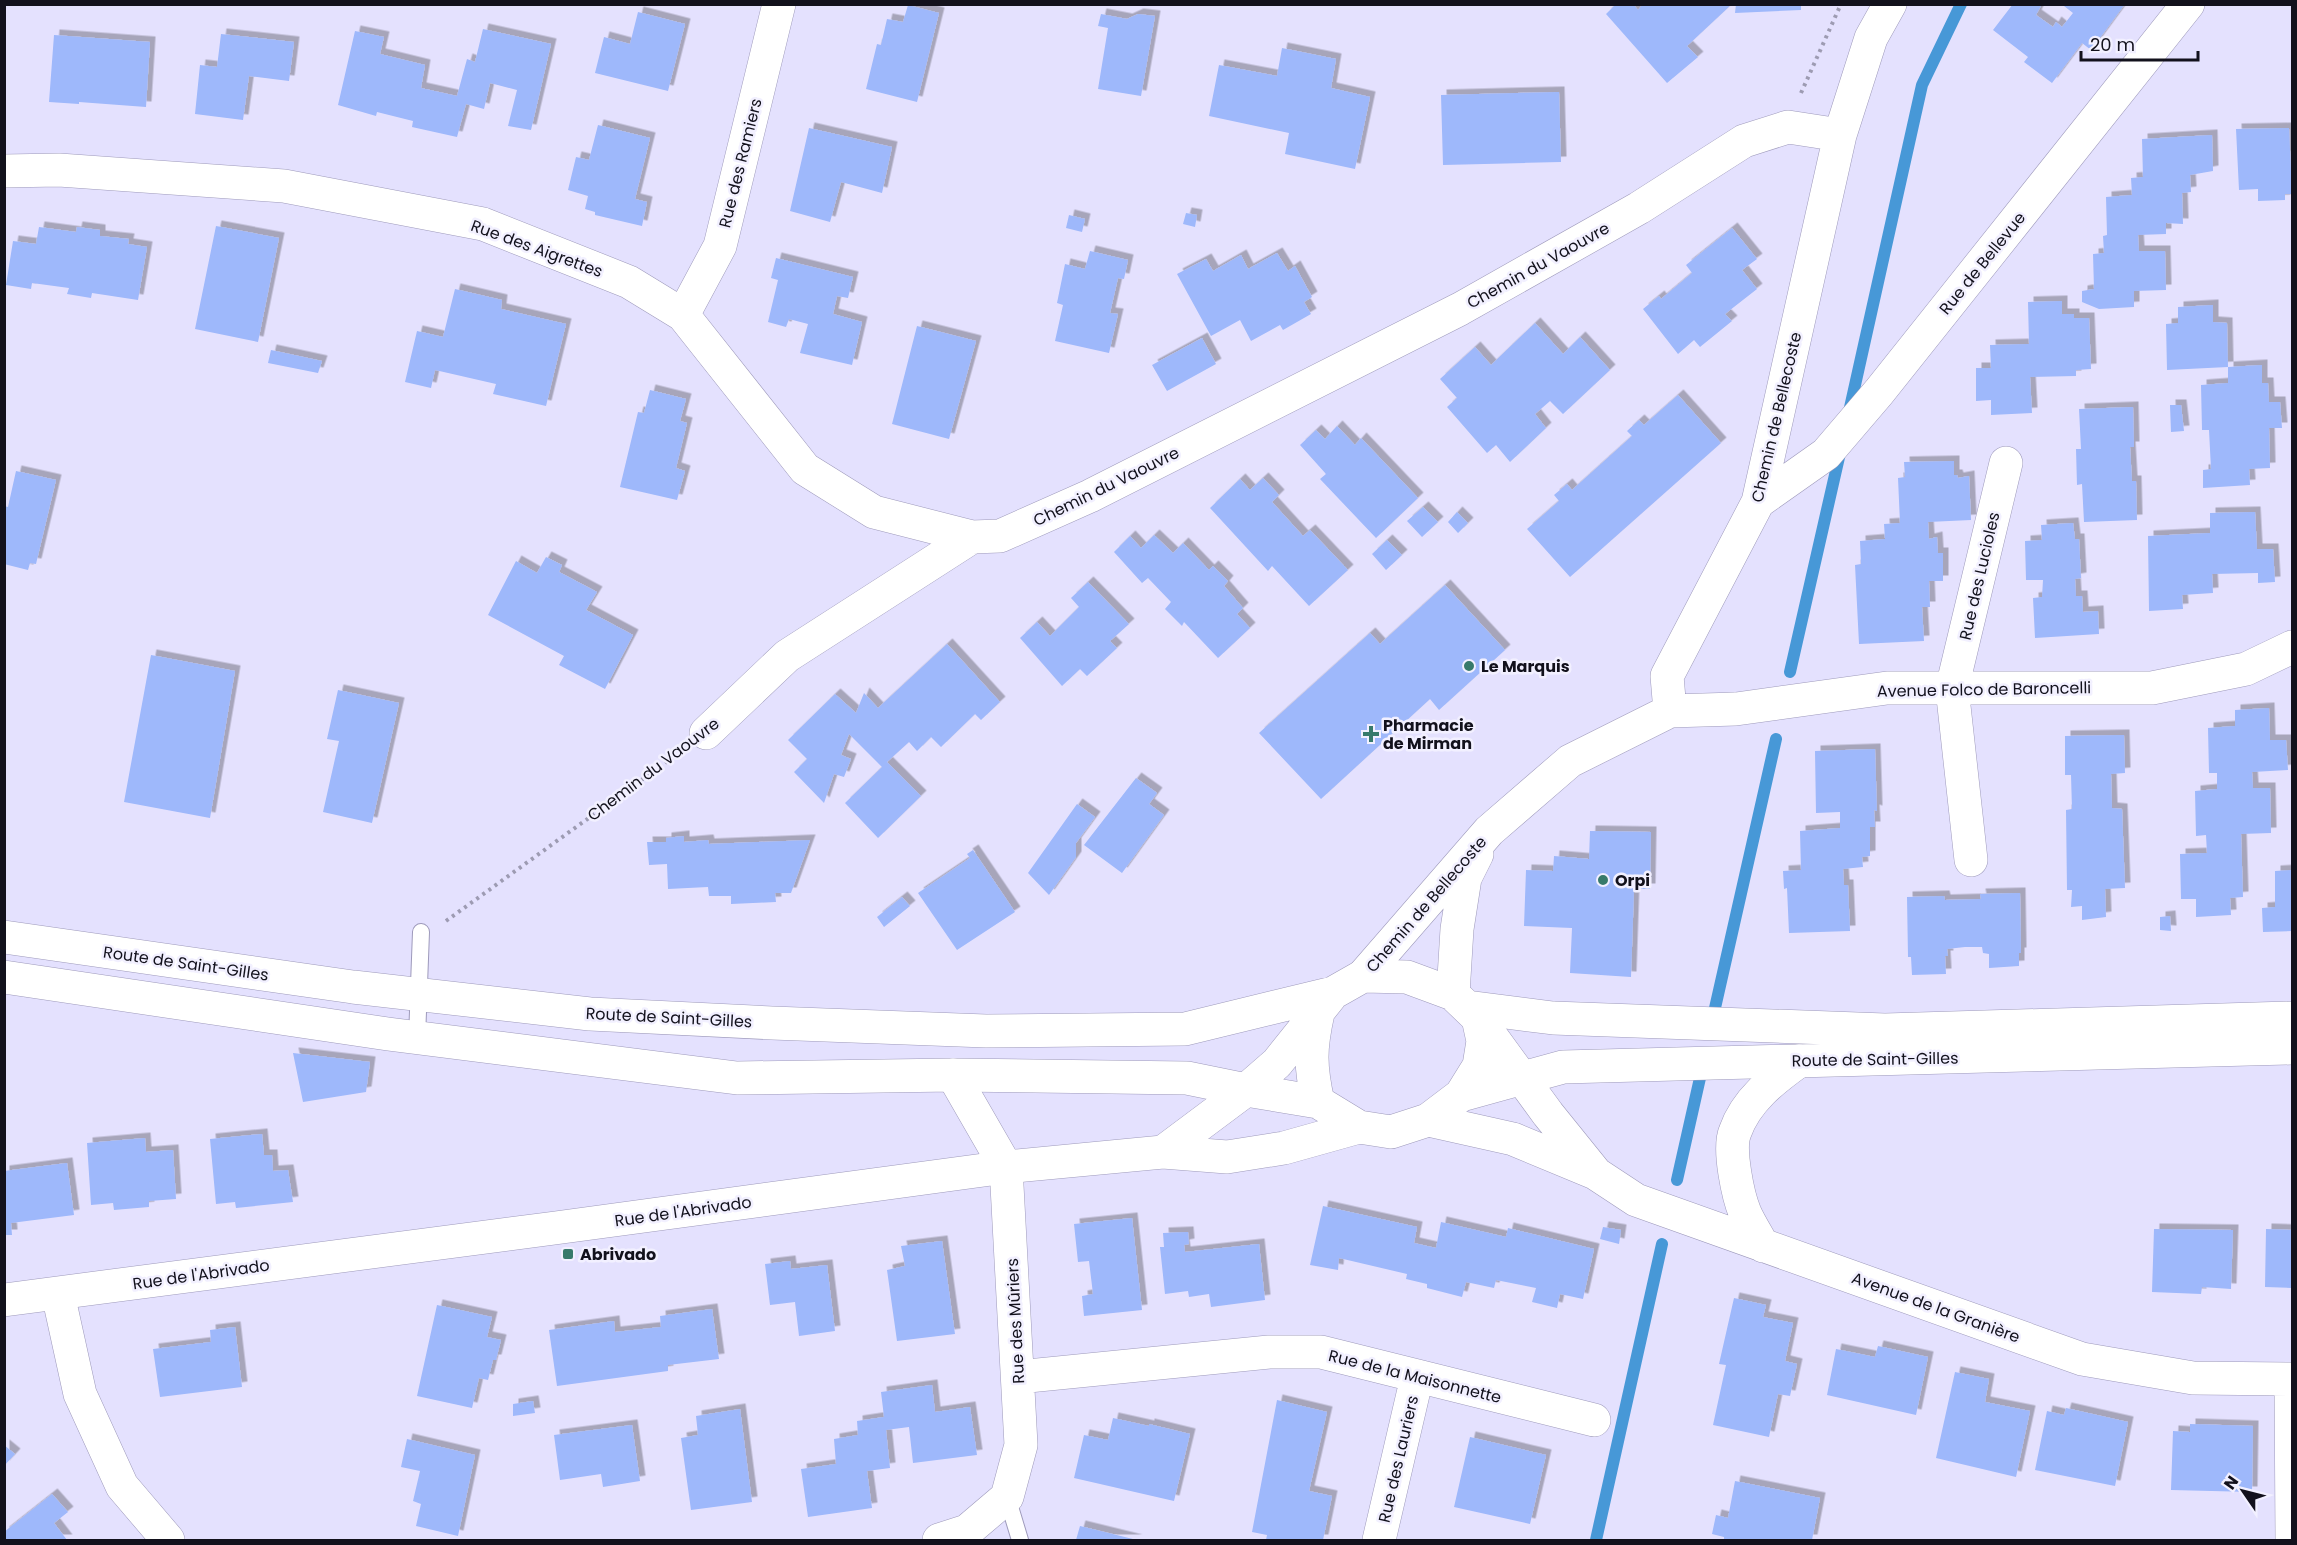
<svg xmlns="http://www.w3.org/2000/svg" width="2297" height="1545" viewBox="0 0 2297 1545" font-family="Poppins,sans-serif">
<defs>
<filter id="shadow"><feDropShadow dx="5.5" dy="-5.5" stdDeviation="0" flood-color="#0004"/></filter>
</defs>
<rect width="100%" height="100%" fill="#e4e1fe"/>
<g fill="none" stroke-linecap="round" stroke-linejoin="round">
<path stroke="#4798d7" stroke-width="12" d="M 1849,412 L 1922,85 L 1961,4
M 1790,672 L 1840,453
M 1715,1008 L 1776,739
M 1677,1180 L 1700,1078
M 1596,1540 L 1662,1244"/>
</g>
<path fill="#9eb8fb" filter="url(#shadow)" d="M 1616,4 L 1633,4 L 1638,10 L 1643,4 L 1732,4 L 1687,46 L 1698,57 L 1667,83 L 1606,14 Z
M 1736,4 L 1801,4 L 1801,10 L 1735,13 Z
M 2013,4 L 2042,4 L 2036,15 L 2053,27 L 2056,22 L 2062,27 L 2073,13 L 2064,6 L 2065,4 L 2125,4 L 2091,50 L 2082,43 L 2052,83 L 2024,62 L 2028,57 L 1993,30 Z
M 908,5 L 939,13 L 917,102 L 866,89 L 877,44 L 881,45 L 887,19 L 903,22 Z
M 638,12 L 685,24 L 668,91 L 595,73 L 604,37 L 630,44 Z
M 1101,14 L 1127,19 L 1138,14 L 1155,16 L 1141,96 L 1098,89 L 1108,28 L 1098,26 Z
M 483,29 L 551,44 L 531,130 L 508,126 L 517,90 L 490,83 L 484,109 L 466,104 L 457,137 L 412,127 L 413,121 L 377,112 L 376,116 L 338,105 L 355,31 L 384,37 L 380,54 L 425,65 L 421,88 L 457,96 L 467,59 L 475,62 Z
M 221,34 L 294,42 L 289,81 L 249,76 L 243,120 L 195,114 L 200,65 L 217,67 Z
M 54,35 L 150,42 L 146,107 L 79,102 L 79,104 L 49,102 Z
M 1282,48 L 1336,59 L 1331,88 L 1370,97 L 1355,169 L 1285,154 L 1289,133 L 1209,116 L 1219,65 L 1277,76 Z
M 1559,92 L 1561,162 L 1443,165 L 1441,95 Z
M 598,125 L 650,138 L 635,199 L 647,202 L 642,226 L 595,215 L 595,212 L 585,209 L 588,196 L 568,190 L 576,157 L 589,160 Z
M 809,128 L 892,147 L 882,193 L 841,182 L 830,222 L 790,211 Z
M 2289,128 L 2292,194 L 2285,194 L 2285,200 L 2258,201 L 2258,189 L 2239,190 L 2236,129 Z
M 2212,135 L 2213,171 L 2190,175 L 2191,192 L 2182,193 L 2183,224 L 2166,223 L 2166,234 L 2138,235 L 2139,251 L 2165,251 L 2166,290 L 2134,291 L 2134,307 L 2099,309 L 2082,302 L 2082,291 L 2094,289 L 2093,254 L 2104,253 L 2103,236 L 2107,235 L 2106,197 L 2132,195 L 2131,178 L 2143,177 L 2142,139 Z
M 1186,213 L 1197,215 L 1195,227 L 1183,224 Z
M 1069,215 L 1085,219 L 1082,232 L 1066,228 Z
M 216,226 L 279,238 L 258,342 L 195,329 Z
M 39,227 L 76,232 L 77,227 L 100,230 L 100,236 L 129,239 L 128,244 L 147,247 L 138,300 L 92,293 L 91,298 L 67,294 L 69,288 L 32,283 L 31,289 L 6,285 L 13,241 L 36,244 Z
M 1732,228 L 1757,259 L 1742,270 L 1757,289 L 1725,314 L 1732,321 L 1700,347 L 1694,340 L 1678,354 L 1643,309 L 1659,296 L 1661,299 L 1692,273 L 1686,265 Z
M 1090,251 L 1128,260 L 1124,279 L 1118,278 L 1110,313 L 1118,314 L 1109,353 L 1055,341 L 1063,305 L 1057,303 L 1065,264 L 1085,269 Z
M 1277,253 L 1288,271 L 1295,266 L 1312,297 L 1304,302 L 1311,314 L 1283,330 L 1280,325 L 1251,341 L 1240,320 L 1211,336 L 1177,274 L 1206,259 L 1213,271 L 1241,255 L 1248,269 Z
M 776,258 L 853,277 L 848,298 L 837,296 L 833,314 L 862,322 L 852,365 L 800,353 L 808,324 L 789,319 L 786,327 L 768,322 L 778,280 L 771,278 Z
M 455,289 L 502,300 L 501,309 L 566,324 L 546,406 L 493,394 L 496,384 L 435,370 L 431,388 L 405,382 L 417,331 L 443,337 Z
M 2062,301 L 2062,314 L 2074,314 L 2074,318 L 2089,318 L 2091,369 L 2076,370 L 2076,376 L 2030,377 L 2032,413 L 1991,415 L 1991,400 L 1976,401 L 1976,368 L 1991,368 L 1990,345 L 2029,344 L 2028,302 Z
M 2213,305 L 2213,322 L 2227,323 L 2228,367 L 2167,370 L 2166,324 L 2178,323 L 2178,307 Z
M 1535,323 L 1563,354 L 1580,337 L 1610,370 L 1563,414 L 1550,401 L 1535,414 L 1546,428 L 1510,462 L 1496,445 L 1487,453 L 1447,407 L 1457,398 L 1440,379 L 1475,347 L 1491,365 Z
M 917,326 L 976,341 L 949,439 L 892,424 Z
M 1202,338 L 1216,364 L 1167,391 L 1152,365 Z
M 271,350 L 322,361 L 318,373 L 268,363 Z
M 2262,365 L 2262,383 L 2268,383 L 2269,402 L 2280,402 L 2282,428 L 2269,428 L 2270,468 L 2249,469 L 2250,485 L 2203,488 L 2203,470 L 2211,469 L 2209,430 L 2202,430 L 2201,385 L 2228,383 L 2228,367 Z
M 650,390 L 686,399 L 680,421 L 687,423 L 676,468 L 685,471 L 677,500 L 620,487 L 638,412 L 644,413 Z
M 1678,395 L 1721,443 L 1570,577 L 1527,529 L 1559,501 L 1554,495 L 1567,484 L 1572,490 L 1632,436 L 1627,431 L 1639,420 L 1644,425 Z
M 2170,405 L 2181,405 L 2184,431 L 2171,432 Z
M 2133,407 L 2134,447 L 2130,447 L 2132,481 L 2136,481 L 2137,520 L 2084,522 L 2082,484 L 2077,485 L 2076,449 L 2081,449 L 2079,409 Z
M 1337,426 L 1355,445 L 1361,438 L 1418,498 L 1376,538 L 1320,479 L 1326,474 L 1300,445 L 1316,430 L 1325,439 Z
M 1954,461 L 1954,475 L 1957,475 L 1958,478 L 1969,476 L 1971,520 L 1928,522 L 1929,539 L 1937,537 L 1938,553 L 1943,553 L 1943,581 L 1929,581 L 1930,607 L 1922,607 L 1924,641 L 1859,644 L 1855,565 L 1861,564 L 1860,541 L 1885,539 L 1884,524 L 1900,523 L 1898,478 L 1905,477 L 1904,462 Z
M 16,471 L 56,480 L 36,564 L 30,563 L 28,570 L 4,564 L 4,506 L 8,507 Z
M 1263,478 L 1279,495 L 1272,502 L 1303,536 L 1310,530 L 1348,570 L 1309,606 L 1272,566 L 1268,571 L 1210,508 L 1240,479 L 1250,490 Z
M 1423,507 L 1438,522 L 1422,537 L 1407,521 Z
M 1457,512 L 1468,523 L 1458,533 L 1448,522 Z
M 2255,512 L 2257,549 L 2273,549 L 2275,582 L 2258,583 L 2258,573 L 2212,574 L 2213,593 L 2182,595 L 2183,609 L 2149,611 L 2148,536 L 2210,533 L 2210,513 Z
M 2073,523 L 2075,539 L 2079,539 L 2081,578 L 2075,579 L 2076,596 L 2082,596 L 2083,612 L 2098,611 L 2099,634 L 2035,638 L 2033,598 L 2042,597 L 2043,580 L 2026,580 L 2025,541 L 2042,540 L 2041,525 Z
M 1154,535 L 1173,553 L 1183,543 L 1209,570 L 1213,566 L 1228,581 L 1224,586 L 1243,608 L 1237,614 L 1250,628 L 1218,658 L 1184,622 L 1182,626 L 1165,609 L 1171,602 L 1148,578 L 1142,583 L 1114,552 L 1130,536 L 1141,548 Z
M 1387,540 L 1402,555 L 1386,570 L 1372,554 Z
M 546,557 L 562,565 L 559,572 L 597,592 L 586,610 L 633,635 L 605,689 L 559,665 L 564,656 L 488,615 L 516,561 L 537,573 Z
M 1088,582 L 1129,624 L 1110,641 L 1117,648 L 1087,676 L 1080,669 L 1062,686 L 1020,638 L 1037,622 L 1050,636 L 1079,607 L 1071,598 Z
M 1445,585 L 1505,650 L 1439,710 L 1430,699 L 1321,799 L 1259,733 L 1370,633 L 1380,644 Z
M 947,644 L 1000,702 L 981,720 L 975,714 L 941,747 L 931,737 L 917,751 L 909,742 L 887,762 L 921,796 L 878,838 L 845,803 L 882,767 L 849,734 L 841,755 L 851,759 L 844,777 L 834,774 L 824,803 L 794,772 L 807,759 L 788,740 L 835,694 L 856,713 L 864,693 L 878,708 Z
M 151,655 L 235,671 L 210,818 L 124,802 Z
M 338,690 L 399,703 L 372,823 L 323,812 L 339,741 L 327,739 Z
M 2269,708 L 2270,740 L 2286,740 L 2288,770 L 2252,772 L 2253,788 L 2270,788 L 2271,833 L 2241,834 L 2243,897 L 2230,898 L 2231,915 L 2196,917 L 2196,899 L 2181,899 L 2180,854 L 2207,853 L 2206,835 L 2196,836 L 2195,791 L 2217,789 L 2217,773 L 2209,773 L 2208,728 L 2235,726 L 2235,710 Z
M 2124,735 L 2125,773 L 2111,774 L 2112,808 L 2122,809 L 2125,888 L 2105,889 L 2106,917 L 2082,920 L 2082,906 L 2071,907 L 2072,890 L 2067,890 L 2066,810 L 2072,809 L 2071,775 L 2065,775 L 2065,736 Z
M 1875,749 L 1877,811 L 1874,810 L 1875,827 L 1870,827 L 1870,856 L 1862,857 L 1863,867 L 1843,869 L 1844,885 L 1848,885 L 1850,931 L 1789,933 L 1787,888 L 1784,889 L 1783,871 L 1801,870 L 1800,831 L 1840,828 L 1840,812 L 1816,813 L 1815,751 Z
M 1136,778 L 1157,793 L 1149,804 L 1164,815 L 1122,873 L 1084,845 Z
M 1077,804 L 1095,817 L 1076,843 L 1076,857 L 1049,895 L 1028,873 Z
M 1590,831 L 1651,832 L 1650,889 L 1634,889 L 1631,977 L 1570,973 L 1572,928 L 1524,926 L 1526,870 L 1553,871 L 1554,856 L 1589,859 Z
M 684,836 L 684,842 L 708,840 L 709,844 L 810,840 L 791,893 L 775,893 L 776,902 L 731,904 L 731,896 L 709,896 L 708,887 L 668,889 L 667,864 L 649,865 L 647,842 L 666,842 L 666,838 Z
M 973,850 L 1015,912 L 957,950 L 918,893 L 970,858 L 967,854 Z
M 2292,870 L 2292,931 L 2263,932 L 2262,908 L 2275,907 L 2275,871 Z
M 2020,893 L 2021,953 L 2019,953 L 2019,966 L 1989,968 L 1989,954 L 1983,953 L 1982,947 L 1965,947 L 1947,949 L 1948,956 L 1945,956 L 1946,974 L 1912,975 L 1911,957 L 1908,957 L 1907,897 L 1944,896 L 1945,900 L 1981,899 L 1980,894 Z
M 902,897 L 910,906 L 884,927 L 877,917 Z
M 2170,916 L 2171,931 L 2160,930 L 2160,917 Z
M 293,1053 L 370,1062 L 366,1092 L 303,1102 Z
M 262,1134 L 264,1155 L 272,1155 L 273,1171 L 288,1170 L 293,1202 L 236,1208 L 235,1202 L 216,1204 L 210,1139 Z
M 145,1138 L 146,1152 L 173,1150 L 176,1199 L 149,1201 L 149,1207 L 114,1210 L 113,1203 L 91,1205 L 87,1143 Z
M 67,1163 L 74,1215 L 11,1223 L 12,1235 L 4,1235 L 4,1171 Z
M 1323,1206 L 1417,1227 L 1414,1243 L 1436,1248 L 1441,1222 L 1506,1237 L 1508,1228 L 1594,1249 L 1583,1299 L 1560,1294 L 1557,1308 L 1532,1302 L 1536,1288 L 1496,1280 L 1494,1288 L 1466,1282 L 1462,1297 L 1427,1288 L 1427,1284 L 1406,1279 L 1407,1274 L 1339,1258 L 1338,1270 L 1310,1265 Z
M 1132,1218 L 1142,1310 L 1084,1316 L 1082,1296 L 1093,1294 L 1089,1261 L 1078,1262 L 1074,1224 Z
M 1603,1227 L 1621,1230 L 1619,1244 L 1600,1239 Z
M 2154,1229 L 2233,1230 L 2231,1289 L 2202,1287 L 2201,1294 L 2152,1292 Z
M 2266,1229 L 2292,1230 L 2292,1288 L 2265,1287 Z
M 1188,1232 L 1189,1244 L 1184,1245 L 1185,1252 L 1259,1244 L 1265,1300 L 1211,1307 L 1209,1294 L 1189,1297 L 1188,1291 L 1165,1294 L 1160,1247 L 1164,1247 L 1163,1233 Z
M 942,1241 L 955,1334 L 897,1341 L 887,1270 L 905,1266 L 901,1246 Z
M 790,1261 L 791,1269 L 827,1265 L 835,1331 L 799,1336 L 795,1302 L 770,1305 L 765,1264 Z
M 1734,1298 L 1766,1305 L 1763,1317 L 1793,1323 L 1785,1361 L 1797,1364 L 1790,1396 L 1778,1394 L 1769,1437 L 1713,1425 L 1726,1365 L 1719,1364 Z
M 437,1305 L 492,1317 L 487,1337 L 501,1340 L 496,1360 L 493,1360 L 488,1380 L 479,1378 L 472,1408 L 417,1396 Z
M 712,1309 L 719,1359 L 668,1365 L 668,1371 L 557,1386 L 549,1330 L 614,1321 L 615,1332 L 661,1327 L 660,1316 Z
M 235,1327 L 242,1387 L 160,1397 L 153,1349 L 211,1342 L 210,1330 Z
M 1878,1346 L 1928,1357 L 1916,1415 L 1827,1395 L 1836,1349 L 1875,1357 Z
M 1955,1372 L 1989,1379 L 1985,1402 L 2030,1411 L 2016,1477 L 1936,1458 Z
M 932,1385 L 935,1412 L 970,1407 L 977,1455 L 913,1463 L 909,1427 L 886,1430 L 890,1468 L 867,1471 L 872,1508 L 808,1517 L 801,1469 L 836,1464 L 834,1439 L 858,1435 L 857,1421 L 884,1417 L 881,1392 Z
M 1277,1400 L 1327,1412 L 1309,1491 L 1332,1496 L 1323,1540 L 1266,1540 L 1267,1535 L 1252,1532 Z
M 533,1401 L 535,1413 L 513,1416 L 513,1404 Z
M 2066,1408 L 2128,1422 L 2115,1486 L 2035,1470 L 2047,1411 L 2064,1415 Z
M 740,1409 L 752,1502 L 691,1510 L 681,1438 L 698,1435 L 696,1416 Z
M 1113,1418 L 1149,1426 L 1149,1424 L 1190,1434 L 1174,1501 L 1074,1478 L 1084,1435 L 1108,1440 Z
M 2190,1424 L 2253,1426 L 2252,1492 L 2171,1490 L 2173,1431 L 2190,1432 Z
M 632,1425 L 640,1481 L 603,1487 L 601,1474 L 560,1480 L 554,1435 Z
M 1470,1437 L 1546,1455 L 1530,1524 L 1454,1507 Z
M 407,1439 L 475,1455 L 458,1536 L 416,1526 L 421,1504 L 413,1501 L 420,1471 L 401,1467 Z
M 4,1445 L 15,1454 L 4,1466 Z
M 1735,1481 L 1820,1498 L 1812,1540 L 1724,1540 L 1724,1537 L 1712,1534 L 1716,1515 L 1728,1518 Z
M 52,1494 L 68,1512 L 54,1523 L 67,1540 L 4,1540 L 4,1532 Z
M 1080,1526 L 1137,1540 L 1076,1540 Z"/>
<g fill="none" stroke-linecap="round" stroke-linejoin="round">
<defs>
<path id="lane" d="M 417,1038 L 421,932
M 1007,1497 L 1020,1540"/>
<path id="street" d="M 4,171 L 59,170 L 284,186 L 483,224 L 629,282 L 683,315 L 805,469 L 874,512 L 972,537
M 683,315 L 720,246 L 779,4
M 1758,502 L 1826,454 L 1879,392 L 2188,4
M 1670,711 L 1667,676 L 1758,502 L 1840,135 L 1871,38 L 1890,4
M 706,733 L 787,656 L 972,537 L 1000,536 L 1090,496 L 1460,309 L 1639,208 L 1744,141 L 1788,127 L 1840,135
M 1971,860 L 1952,688 L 2006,463
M 1363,976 L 1489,831 L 1570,761 L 1670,711 L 1736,709 L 1887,688 L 2152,688 L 2246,669 L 2292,647
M 1453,994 L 1457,929 L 1465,878 L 1477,854
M 1478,1018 L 1548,1114 L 1594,1171
M 1428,1120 L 1513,1139 L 1595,1173 L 1636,1200 L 2082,1359 L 2193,1378 L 2292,1379
M 1763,1246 C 1757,1235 1750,1224 1745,1213 C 1738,1196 1728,1149 1735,1132 C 1746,1100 1774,1079 1799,1061
M 58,1294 L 80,1394 L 122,1486 L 168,1540
M 1018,1377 L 1269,1352 L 1321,1352 L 1594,1420
M 2291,1379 L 2292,1540
M 939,1540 L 967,1531 L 1007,1497 L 1021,1445 L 1006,1167 L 953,1075
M 1379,1540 L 1417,1377"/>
<path id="secondary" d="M 4,937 L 353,987 L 590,1014 L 772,1023 L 986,1031 L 1185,1029 L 1333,993
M 4,977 L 388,1034 L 737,1078 L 953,1075 L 1187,1078 L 1246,1090 L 1318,1102 L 1359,1127 L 1391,1132 L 1428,1120 L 1461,1095 L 1479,1066 L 1483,1041 L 1478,1018 L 1453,994 L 1407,977 L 1363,976 L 1333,993 L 1277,1063 L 1246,1090 L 1163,1152
M 1467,1007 L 1553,1018 L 1885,1030 L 2292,1018
M 1318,1013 C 1310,1048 1310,1066 1318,1102
M 1461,1095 L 1563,1067 L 2292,1048
M 4,1300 L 555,1228 L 1006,1167 L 1163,1152 L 1227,1157 L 1284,1148 L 1359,1127"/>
</defs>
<use href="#lane" stroke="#9e9abb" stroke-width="18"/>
<use href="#street" stroke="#9e9abb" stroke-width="34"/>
<use href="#secondary" stroke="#9e9abb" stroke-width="34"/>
<path stroke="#9d9bb2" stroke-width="4" stroke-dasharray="3 4.5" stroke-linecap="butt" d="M 1801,93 L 1841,4
M 446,921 L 676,755"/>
<use href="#lane" stroke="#fff" stroke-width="16"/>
<use href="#street" stroke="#fff" stroke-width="33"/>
<use href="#secondary" stroke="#fff" stroke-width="33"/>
</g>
<g fill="#377a6b" stroke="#f2f0ff" stroke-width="2">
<circle cx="1469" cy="666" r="6"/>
<path d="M1368 725h6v6h6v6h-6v6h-6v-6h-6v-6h6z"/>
<circle cx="1603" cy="880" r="6"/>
<rect x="562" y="1248" width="12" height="12" rx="3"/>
</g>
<g text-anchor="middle" stroke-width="5" stroke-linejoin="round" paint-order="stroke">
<g font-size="16" fill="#12111c" stroke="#f2f0ff">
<text transform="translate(740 163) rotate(-76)" y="6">Rue des Ramiers</text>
<text transform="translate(537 248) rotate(20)" y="6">Rue des Aigrettes</text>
<text transform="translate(1982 263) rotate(-51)" y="6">Rue de Bellevue</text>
<text transform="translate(1538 265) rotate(-29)" y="6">Chemin du Vaouvre</text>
<text transform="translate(1776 417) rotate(-77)" y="6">Chemin de Bellecoste</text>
<text transform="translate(1106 486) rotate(-26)" y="6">Chemin du Vaouvre</text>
<text transform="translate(1979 576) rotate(-77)" y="6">Rue des Lucioles</text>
<text transform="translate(1984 689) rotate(-1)" y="6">Avenue Folco de Baroncelli</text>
<text transform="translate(653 769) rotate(-37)" y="6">Chemin du Vaouvre</text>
<text transform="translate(1426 904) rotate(-49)" y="6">Chemin de Bellecoste</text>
<text transform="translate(186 963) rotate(8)" y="6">Route de Saint-Gilles</text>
<text transform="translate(669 1017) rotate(3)" y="6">Route de Saint-Gilles</text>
<text transform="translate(1875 1059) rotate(-1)" y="6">Route de Saint-Gilles</text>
<text transform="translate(683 1211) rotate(-8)" y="6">Rue de l'Abrivado</text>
<text transform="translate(201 1274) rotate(-8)" y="6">Rue de l'Abrivado</text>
<text transform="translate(1936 1307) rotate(20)" y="6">Avenue de la Granière</text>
<text transform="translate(1015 1321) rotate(-93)" y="6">Rue des Mûriers</text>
<text transform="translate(1415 1376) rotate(14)" y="6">Rue de la Maisonnette</text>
<text transform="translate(1398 1459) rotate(-77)" y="6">Rue des Lauriers</text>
</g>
<g font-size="16" font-weight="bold" fill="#12111c" stroke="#f2f0ff" text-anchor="start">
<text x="1481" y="672">Le Marquis</text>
<text x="1383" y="731">Pharmacie<tspan x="1383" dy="18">de Mirman</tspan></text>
<text x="1615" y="886">Orpi</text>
<text x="580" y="1260">Abrivado</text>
</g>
</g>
<rect width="2297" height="1545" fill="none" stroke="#12111c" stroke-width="12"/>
<g transform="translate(2243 1491) rotate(305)" stroke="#f2f0ff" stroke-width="4.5" paint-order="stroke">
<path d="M0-4.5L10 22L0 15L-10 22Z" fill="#12111c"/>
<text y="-9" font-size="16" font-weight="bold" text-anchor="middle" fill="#12111c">N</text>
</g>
<path d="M2081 51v9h117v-9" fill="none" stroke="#12111c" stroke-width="3"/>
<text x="2090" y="51" font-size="18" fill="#12111c" stroke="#f2f0ff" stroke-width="4.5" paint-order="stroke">20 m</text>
</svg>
